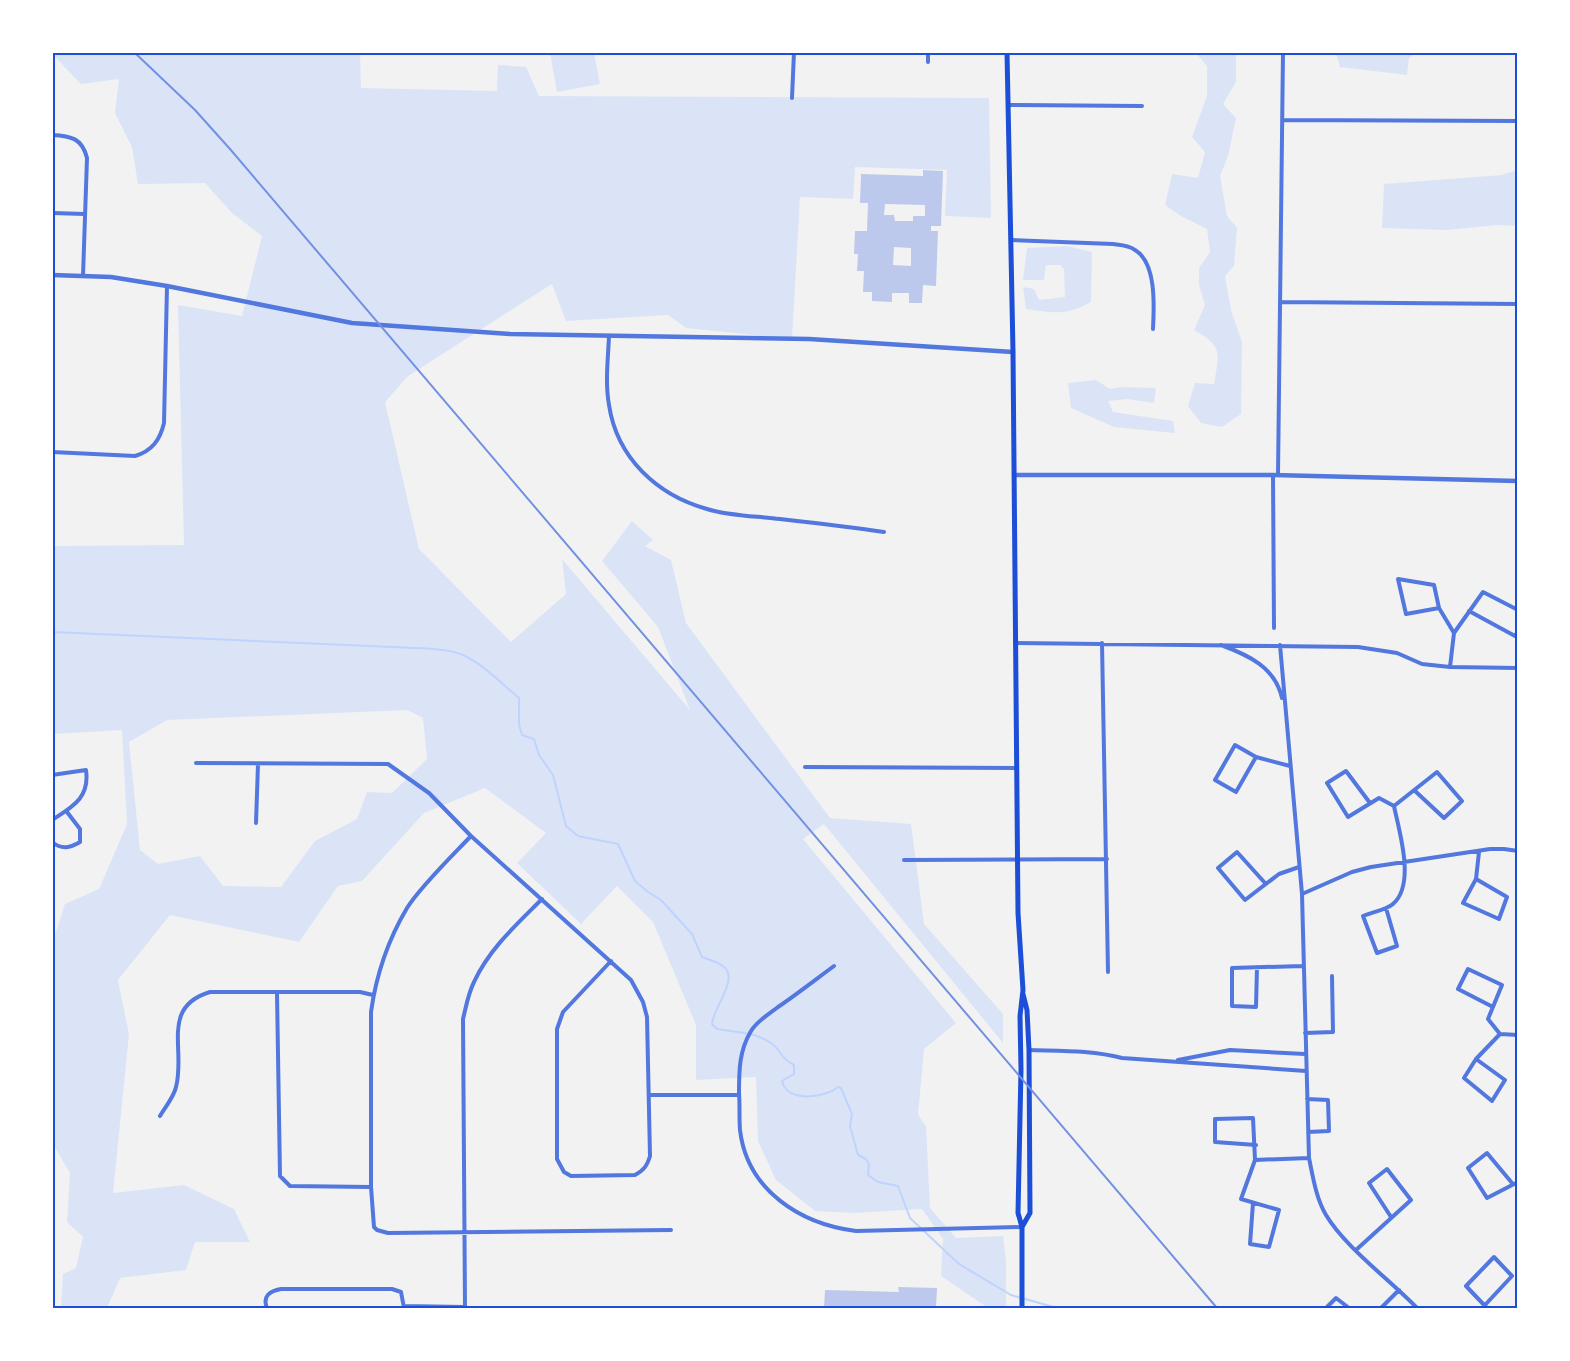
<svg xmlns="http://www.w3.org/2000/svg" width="1570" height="1361" viewBox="0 0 1570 1361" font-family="Commissioner,sans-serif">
<rect width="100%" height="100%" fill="#f2f2f2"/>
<path fill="#dbe4f7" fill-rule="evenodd" d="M 53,53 L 360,53 L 361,88 L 497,91 L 498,65 L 526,67 L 539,96 L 989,98 L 991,218 L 945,216 L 947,170 L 855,167 L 853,199 L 800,197 L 792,339 L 686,328 L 668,315 L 566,321 L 552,284 L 408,376 L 385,402 L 419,549 L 511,642 L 566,594 L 562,559 L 690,710 L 658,627 L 602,561 L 632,521 L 653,540 L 645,546 L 671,560 L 686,623 L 830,818 L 911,824 L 924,924 L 1003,1014 L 1003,1043 L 824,824 L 803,839 L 956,1023 L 924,1049 L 918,1115 L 926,1126 L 930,1208 L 956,1238 L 1003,1236 L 1006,1262 L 1006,1308 L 988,1308 L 941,1276 L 943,1239 L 922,1209 L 853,1213 L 815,1211 L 776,1180 L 758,1141 L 756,1077 L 696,1080 L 696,1025 L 653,922 L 617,886 L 581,924 L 517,863 L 546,833 L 485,788 L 424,813 L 362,881 L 338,886 L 299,942 L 170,915 L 118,980 L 129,1034 L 113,1193 L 184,1185 L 234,1209 L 250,1242 L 195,1242 L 186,1270 L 120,1278 L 107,1308 L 61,1308 L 63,1274 L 76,1268 L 83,1237 L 67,1222 L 70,1173 L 53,1144 L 53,941 L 65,904 L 99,889 L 127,824 L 122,730 L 53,734 L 53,546 L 184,545 L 178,305 L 242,316 L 262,236 L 232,213 L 205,183 L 138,184 L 132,147 L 115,113 L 119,79 L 81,84 L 53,55 ZM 407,710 L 423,718 L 427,759 L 392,793 L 367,792 L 357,819 L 315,841 L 281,887 L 223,886 L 200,856 L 158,864 L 140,850 L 129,742 L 167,720 Z
M 554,53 L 594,53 L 600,84 L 557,92 L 550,53 Z
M 1196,53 L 1236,53 L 1236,82 L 1223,104 L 1236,118 L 1228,156 L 1220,176 L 1227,216 L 1237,228 L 1234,266 L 1225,276 L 1231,310 L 1242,342 L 1241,414 L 1222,427 L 1201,423 L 1188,406 L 1195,383 L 1214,384 C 1219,353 1224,347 1194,330 L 1205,305 L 1199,285 L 1199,268 L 1210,252 L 1207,229 L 1181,216 L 1165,205 L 1172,174 L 1198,178 L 1205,152 L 1192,137 L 1207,96 L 1207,66 Z
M 1336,53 L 1336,52 L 1415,53 L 1409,58 L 1407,75 L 1340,67 Z
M 1517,170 L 1517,226 L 1498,225 L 1447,230 L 1382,228 L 1384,184 L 1502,175 Z
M 1067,246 L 1092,252 L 1091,302 C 1066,316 1053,313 1026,309 L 1023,287 L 1034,289 L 1039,300 L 1065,297 L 1064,269 L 1060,265 L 1046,265 L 1044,280 L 1023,280 L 1027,248 Z
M 1096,380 L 1110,389 L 1121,387 L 1156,388 L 1154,403 L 1128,399 L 1108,401 L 1113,412 L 1173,421 L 1175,433 L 1114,427 L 1071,408 L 1068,383 Z"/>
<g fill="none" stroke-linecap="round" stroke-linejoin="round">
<path stroke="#bfd3fe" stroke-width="2" d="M 52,632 L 393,647 C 412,648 447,648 463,655 C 483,664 502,684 519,698 L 519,724 L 522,735 L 534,739 L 539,755 L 553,775 L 566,826 L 578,836 L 618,844 L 635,881 L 648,892 L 661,900 L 692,934 L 702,957 C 709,960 719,962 724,967 C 739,979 713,1008 712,1024 L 717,1029 C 735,1032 755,1032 771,1043 C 781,1049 779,1058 794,1065 L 794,1074 L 782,1081 C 787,1103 825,1098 838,1087 L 841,1088 L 852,1114 L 850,1126 L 858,1155 L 866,1159 L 869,1164 L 868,1175 L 878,1182 L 898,1186 L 910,1218 L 959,1264 L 1011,1295 L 1057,1308"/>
</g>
<path fill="#bdc9ec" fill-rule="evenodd" d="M 923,170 L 943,171 L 941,226 L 931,226 L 931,231 L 938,231 L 936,286 L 923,285 L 922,303 L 909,303 L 909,293 L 892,293 L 892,302 L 872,301 L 872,292 L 863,292 L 864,271 L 857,271 L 858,254 L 854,254 L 855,231 L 867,231 L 868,203 L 860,203 L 861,174 L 923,176 ZM 885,204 L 925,205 L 925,216 L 913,216 L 913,221 L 895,221 L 894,215 L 884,215 ZM 894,247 L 911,248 L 911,266 L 893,265 Z
M 898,1287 L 937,1288 L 936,1308 L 824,1308 L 825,1290 L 899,1292 Z"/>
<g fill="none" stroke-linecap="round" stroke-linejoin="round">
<path stroke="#5277de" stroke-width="4" d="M 928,62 L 928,52
M 792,98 L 794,52
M 1008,105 L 1142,106
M 1283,120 L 1518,121
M 52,135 C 71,136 82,138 87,158 L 83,276
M 52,213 L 85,214
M 1011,240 L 1113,244 C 1121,245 1129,245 1135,250 C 1157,263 1154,308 1153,329
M 1281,302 L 1518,304
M 609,336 C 608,359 605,383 609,405 C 617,458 657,495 707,509 C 729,516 756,516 780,519 C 815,523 850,527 884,532
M 52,452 L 135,456 C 152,451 160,440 164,423 L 167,286
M 1273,475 L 1274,628
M 1278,475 L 1283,52
M 1439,608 L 1434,585 L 1398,579 L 1406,614 L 1439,608 L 1454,633
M 1469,611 L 1515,636 L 1518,631
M 1015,643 L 1358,647 L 1397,653 L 1422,664 L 1450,667 L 1518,668
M 1102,643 L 1108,972
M 1221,645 C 1248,655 1275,667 1282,698
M 1280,645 L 1302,894 L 1309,1158 C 1313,1177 1316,1198 1326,1215 C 1345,1247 1390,1280 1417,1308
M 1450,667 L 1454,633 L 1483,592 L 1518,610
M 1256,757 L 1236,792 L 1215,780 L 1235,745 L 1256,757 L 1290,766
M 196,763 L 388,764 L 429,793 L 471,836 L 631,980 L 643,1002 L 647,1017 L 650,1156 C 647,1166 644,1170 635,1175 L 571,1176 L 564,1172 L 557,1159 L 557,1029 L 563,1012 L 611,961
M 805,767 L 1017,768
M 52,775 L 86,770 C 90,798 72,807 52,820
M 1370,803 L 1346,771 L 1327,783 L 1348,817 L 1379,798 L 1394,806
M 256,823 L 258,764
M 471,836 C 452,856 421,886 407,908 C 388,940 376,976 371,1012 L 371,1187 L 374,1227 L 377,1230 L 388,1233 L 671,1230
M 52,842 C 62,850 70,848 80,842 L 80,829 L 67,812
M 904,860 L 1107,859
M 1476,879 L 1507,897 L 1499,919 L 1463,903 L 1476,879 L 1479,852
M 1265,883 L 1237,852 L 1218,868 L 1245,900 L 1279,874 L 1299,867
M 1302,894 L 1352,872 L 1371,867 L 1490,849 L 1504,849 L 1518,851
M 1386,908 L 1397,946 L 1377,953 L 1363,916 C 1372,912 1386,910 1393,904 C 1416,884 1399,831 1394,806 L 1437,772 L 1462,801 L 1444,818 L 1414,790
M 834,966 C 815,980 797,994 778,1007 C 769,1014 757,1021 751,1031 C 739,1051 739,1071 739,1093 C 740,1105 739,1118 740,1130 C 747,1190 800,1224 856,1231 L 1022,1227
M 1257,967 L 1256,1007 L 1232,1006 L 1232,968 L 1303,966
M 277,993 L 280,1176 L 290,1186 L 371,1187
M 1493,1007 L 1458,989 L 1468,969 L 1502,985 L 1488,1019 L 1500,1034 L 1518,1035
M 1305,1033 L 1333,1032 L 1332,976
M 1029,1050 C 1061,1051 1092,1050 1122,1058 L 1306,1071
M 1476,1059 L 1464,1078 L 1492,1101 L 1505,1080 L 1476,1059 L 1500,1034
M 1178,1060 L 1230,1050 L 1305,1054
M 650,1095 L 739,1095
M 1307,1099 L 1328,1100 L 1329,1131 L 1308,1132
M 160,1116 C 165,1107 174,1097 176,1087 C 186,1050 160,1007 210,992 L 360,992 L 373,995
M 1256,1145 L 1215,1142 L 1215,1119 L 1253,1118 L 1255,1160 L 1309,1158
M 1512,1183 L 1487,1153 L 1468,1168 L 1487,1198 L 1518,1182
M 1253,1203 L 1250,1244 L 1269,1247 L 1279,1210 L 1241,1199 L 1255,1160
M 1356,1250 L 1411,1200 L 1387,1169 L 1369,1183 L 1391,1217
M 1485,1305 L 1512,1276 L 1494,1257 L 1466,1286 L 1487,1308
M 404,1306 L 465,1307
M 267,1308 C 262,1296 270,1291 281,1289 L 392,1289 L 401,1292 L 404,1308
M 465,1308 L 463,1019 C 466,1007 468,994 474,982 C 489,949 517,924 542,899
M 1326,1308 L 1336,1298 L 1349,1308
M 1381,1308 L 1399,1290"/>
<path stroke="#5277de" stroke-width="4.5" d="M 52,275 L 111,277 L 167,286 L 352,323 L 510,334 L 809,339 L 1013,352
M 1014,475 L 1273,475 L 1518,481"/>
<path stroke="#1d4ed8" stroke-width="5" d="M 1007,52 L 1013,352 L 1018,913 L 1023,990 L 1020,1016 L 1021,1069 L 1018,1213 L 1022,1227 L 1022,1308
M 1022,1227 L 1030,1213 L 1029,1050 L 1027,1010 L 1023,994"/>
<path stroke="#7290e2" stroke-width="2" d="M 134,52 L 195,110 L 230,149 L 1217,1308"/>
</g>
<rect width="1570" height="1361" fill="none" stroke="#ffffff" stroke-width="108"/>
<rect x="54" y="54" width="1462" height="1253" fill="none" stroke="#1d4ed8" stroke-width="2"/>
</svg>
